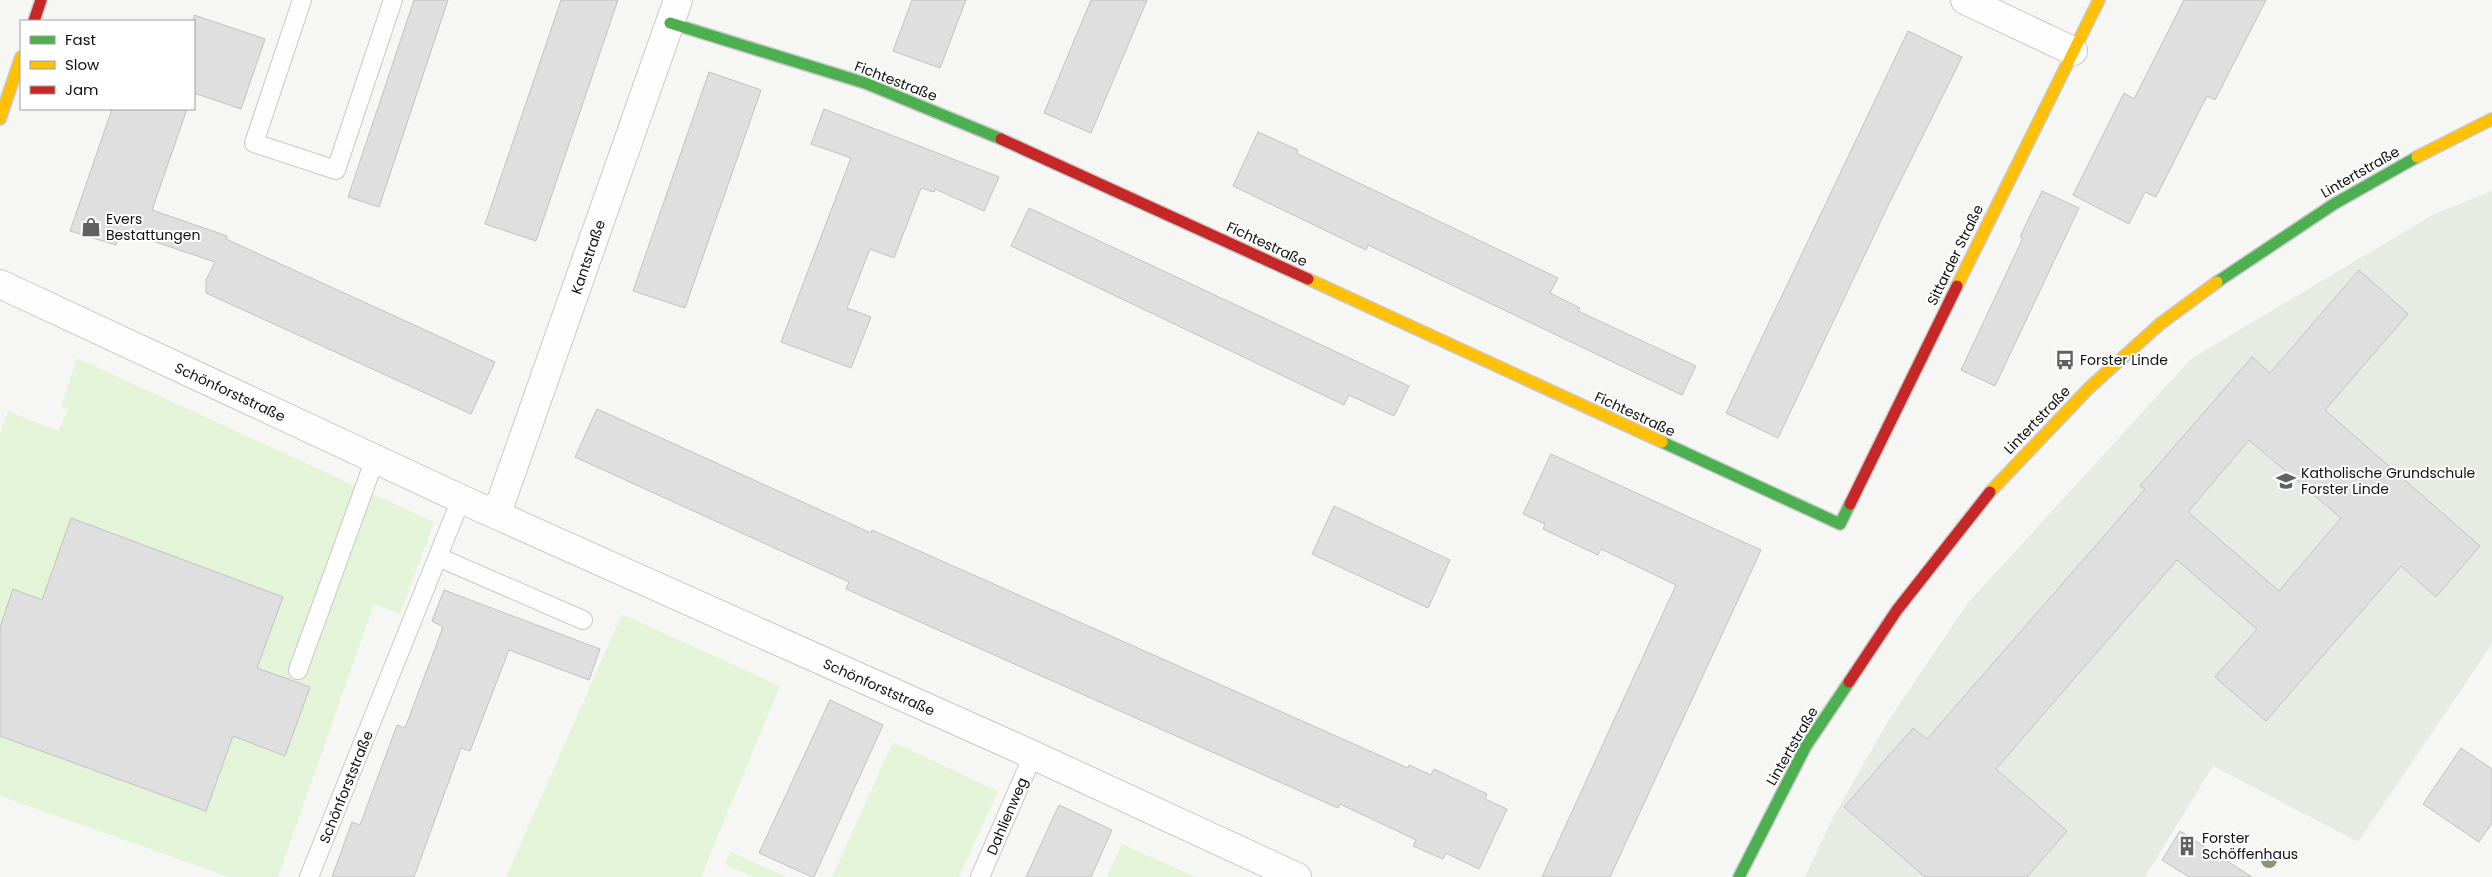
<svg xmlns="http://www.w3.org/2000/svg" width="2492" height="877" viewBox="0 0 2492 877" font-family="Poppins,sans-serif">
<rect width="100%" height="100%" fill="#f6f7f5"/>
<path fill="#e7ebe4" d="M 2492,191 L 2492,644 L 2358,842 L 2213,766 L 2145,877 L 1805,877 L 1832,819 L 1890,718 L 1968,603 L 2191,359 L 2434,214 Z"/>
<path fill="#e4f4d8" d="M 77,358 L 434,522 L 400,614 L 374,604 L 278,877 L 229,877 L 0,796 L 0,434 L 8,411 L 58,431 L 68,410 L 61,407 Z
M 622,614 L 780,686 L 701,877 L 506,877 Z
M 893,742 L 998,791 L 959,877 L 832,877 Z
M 1122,844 L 1196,877 L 1107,877 Z
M 731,852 L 787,877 L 753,877 L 725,864 Z"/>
<path fill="#dfdfe0" stroke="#c1c1c1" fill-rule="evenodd" d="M 414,0 L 448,0 L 379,207 L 348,197 Z
M 561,0 L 618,0 L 536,241 L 485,224 Z
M 912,0 L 966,0 L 940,68 L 893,51 Z
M 1091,0 L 1147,0 L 1091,133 L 1044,113 Z
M 2184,0 L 2266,0 L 2215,100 L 2207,96 L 2156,197 L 2145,192 L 2129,224 L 2073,195 L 2124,93 L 2134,99 Z
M 194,15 L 265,39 L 241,109 L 194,93 Z
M 1908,31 L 1962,57 L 1886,210 L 1778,438 L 1726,413 Z
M 709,72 L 761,90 L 685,308 L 633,291 Z
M 112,109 L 187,109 L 152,210 L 227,236 L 226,239 L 495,362 L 471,414 L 206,293 L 206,280 L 215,262 L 129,233 L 128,236 L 120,234 L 116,245 L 70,231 Z
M 824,109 L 999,177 L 984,211 L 935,189 L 934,192 L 921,188 L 894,258 L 870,249 L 847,308 L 871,317 L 851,368 L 781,342 L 851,158 L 811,144 Z
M 1258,132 L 1298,150 L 1296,153 L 1558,278 L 1550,293 L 1580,308 L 1578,311 L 1696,366 L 1682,395 L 1368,245 L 1366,250 L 1233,186 Z
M 2042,191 L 2079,208 L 1995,386 L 1961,370 L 2023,238 L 2020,237 Z
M 1029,208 L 1409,386 L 1394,416 L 1349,395 L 1344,405 L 1011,246 Z
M 2359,270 L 2408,314 L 2325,410 L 2480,546 L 2436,597 L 2401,566 L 2266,721 L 2215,677 L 2257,629 L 2177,560 L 1996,769 L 2067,831 L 2027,877 L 1925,877 L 1844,807 L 1913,728 L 1927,739 L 2145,489 L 2140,486 L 2252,357 L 2270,373 ZM 2249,440 L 2341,518 L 2279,591 L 2188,512 Z
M 597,409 L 871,533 L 872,530 L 1408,768 L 1409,765 L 1431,775 L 1434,769 L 1487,794 L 1485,799 L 1507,809 L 1479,869 L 1446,853 L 1443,859 L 1413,846 L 1416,840 L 1340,804 L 1338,808 L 846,589 L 849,582 L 575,457 Z
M 1551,454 L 1761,550 L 1610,877 L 1542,877 L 1676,585 L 1601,549 L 1598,555 L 1543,529 L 1545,524 L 1523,514 Z
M 1334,506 L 1450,560 L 1428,608 L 1312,554 Z
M 71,518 L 283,597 L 257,668 L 310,687 L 285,756 L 233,736 L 206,811 L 0,736 L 0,627 L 13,589 L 42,600 Z
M 444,590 L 600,649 L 589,680 L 509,650 L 470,751 L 461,748 L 414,877 L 332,877 L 352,822 L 360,825 L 397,725 L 405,728 L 443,627 L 432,621 Z
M 830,700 L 883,725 L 814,877 L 812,877 L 759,853 Z
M 2461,748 L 2492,769 L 2492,823 L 2479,842 L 2423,804 Z
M 1059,805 L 1112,830 L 1091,877 L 1026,877 Z
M 2180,831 L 2252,877 L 2189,877 L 2162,860 Z"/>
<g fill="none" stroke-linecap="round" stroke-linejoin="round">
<defs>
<path id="lane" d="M 302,0 L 254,143 L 336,170 L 393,0
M 438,557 L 583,620
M 298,670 L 375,459
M 309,877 L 461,499
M 980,877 L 1033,755"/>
<path id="street" d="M 1965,0 L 2073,51
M 0,284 L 461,499 L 1033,755 L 1297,877
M 497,513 L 678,0"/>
<path id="fast" d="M 670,23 L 865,83 L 1001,139
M 2217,282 L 2334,204 L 2417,157
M 1662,442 L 1840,524 L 1850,504
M 1739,877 L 1806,746 L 1849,682"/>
<path id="slow" d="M 0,119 L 21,57
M 2417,157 L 2492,119
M 1308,279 L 1662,442
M 1957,286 L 2099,0
M 1990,492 L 2089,388 L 2160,324 L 2217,282"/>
<path id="jam" d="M 34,21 L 41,0
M 1001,139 L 1308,279
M 1850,504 L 1957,286
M 1849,682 L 1897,610 L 1990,492"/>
</defs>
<use href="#lane" stroke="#c8c9c8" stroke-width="20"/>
<use href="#street" stroke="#c8c9c8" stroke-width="30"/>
<use href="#fast" stroke="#c8c9c8" stroke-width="14"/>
<use href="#slow" stroke="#c8c9c8" stroke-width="14"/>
<use href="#jam" stroke="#c8c9c8" stroke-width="14"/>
<use href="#lane" stroke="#fefefe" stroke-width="18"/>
<use href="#street" stroke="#fefefe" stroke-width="28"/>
<use href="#fast" stroke="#4caf50" stroke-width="11"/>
<use href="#slow" stroke="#ffc107" stroke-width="11"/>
<use href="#jam" stroke="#c62828" stroke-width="11"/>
</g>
<circle fill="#869677" cx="2269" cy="860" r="8"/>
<defs>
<symbol id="shop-bare" viewBox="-9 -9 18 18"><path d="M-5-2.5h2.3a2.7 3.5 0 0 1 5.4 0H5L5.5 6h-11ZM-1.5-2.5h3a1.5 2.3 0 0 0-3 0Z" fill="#606160" stroke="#fff" stroke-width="2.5" paint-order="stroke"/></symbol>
<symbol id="bus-bare" viewBox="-9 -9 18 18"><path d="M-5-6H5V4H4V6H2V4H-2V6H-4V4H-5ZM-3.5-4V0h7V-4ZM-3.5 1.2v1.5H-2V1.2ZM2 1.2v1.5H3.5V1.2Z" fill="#606160" stroke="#fff" stroke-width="2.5" paint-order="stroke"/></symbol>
<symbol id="school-bare" viewBox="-9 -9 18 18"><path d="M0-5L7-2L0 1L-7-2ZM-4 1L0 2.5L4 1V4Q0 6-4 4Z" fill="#606160" stroke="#fff" stroke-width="2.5" paint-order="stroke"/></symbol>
<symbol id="building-bare" viewBox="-9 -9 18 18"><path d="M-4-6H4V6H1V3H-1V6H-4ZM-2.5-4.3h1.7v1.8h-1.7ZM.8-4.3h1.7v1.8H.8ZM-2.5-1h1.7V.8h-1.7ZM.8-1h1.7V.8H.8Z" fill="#606160" stroke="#fff" stroke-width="2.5" paint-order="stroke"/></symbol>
</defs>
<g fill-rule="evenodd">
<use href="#shop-bare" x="77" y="213" width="28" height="28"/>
<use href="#bus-bare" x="2051" y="346" width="28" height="28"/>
<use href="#school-bare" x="2272" y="467" width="28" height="28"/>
<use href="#building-bare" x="2173" y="832" width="28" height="28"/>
</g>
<g text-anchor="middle" stroke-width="4" stroke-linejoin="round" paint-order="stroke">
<g font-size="14" fill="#0f100f" stroke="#fff">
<text transform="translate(896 81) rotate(21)" y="5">Fichtestraße</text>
<text transform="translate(2360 172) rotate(-30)" y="5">Lintertstraße</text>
<text transform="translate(1267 244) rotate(25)" y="5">Fichtestraße</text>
<text transform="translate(1955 255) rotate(-64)" y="5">Sittarder Straße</text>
<text transform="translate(588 257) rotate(-71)" y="5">Kantstraße</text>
<text transform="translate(230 392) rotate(25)" y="5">Schönforststraße</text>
<text transform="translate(1635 414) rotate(25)" y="5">Fichtestraße</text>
<text transform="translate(2037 420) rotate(-46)" y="5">Lintertstraße</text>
<text transform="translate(879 687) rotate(24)" y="5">Schönforststraße</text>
<text transform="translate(1792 746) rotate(-60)" y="5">Lintertstraße</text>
<text transform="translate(346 787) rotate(-68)" y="5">Schönforststraße</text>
<text transform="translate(1007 816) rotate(-67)" y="5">Dahlienweg</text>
</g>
<g font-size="14" fill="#0f100f" stroke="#fff" text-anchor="start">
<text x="106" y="224">Evers<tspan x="106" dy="16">Bestattungen</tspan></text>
<text x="2080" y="365">Forster Linde</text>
<text x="2301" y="478">Katholische Grundschule<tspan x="2301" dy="16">Forster Linde</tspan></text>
<text x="2202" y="843">Forster<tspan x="2202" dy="16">Schöffenhaus</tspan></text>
</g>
</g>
<rect x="20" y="20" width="175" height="90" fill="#ffffff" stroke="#9f9f9f"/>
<rect x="30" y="36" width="25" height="8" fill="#4caf50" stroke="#9f9f9f"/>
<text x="65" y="45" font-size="15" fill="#0f100f">Fast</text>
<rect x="30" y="61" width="25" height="8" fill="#ffc107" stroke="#9f9f9f"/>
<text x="65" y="70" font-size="15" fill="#0f100f">Slow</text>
<rect x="30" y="86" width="25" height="8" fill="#c62828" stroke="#9f9f9f"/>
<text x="65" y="95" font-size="15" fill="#0f100f">Jam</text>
</svg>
